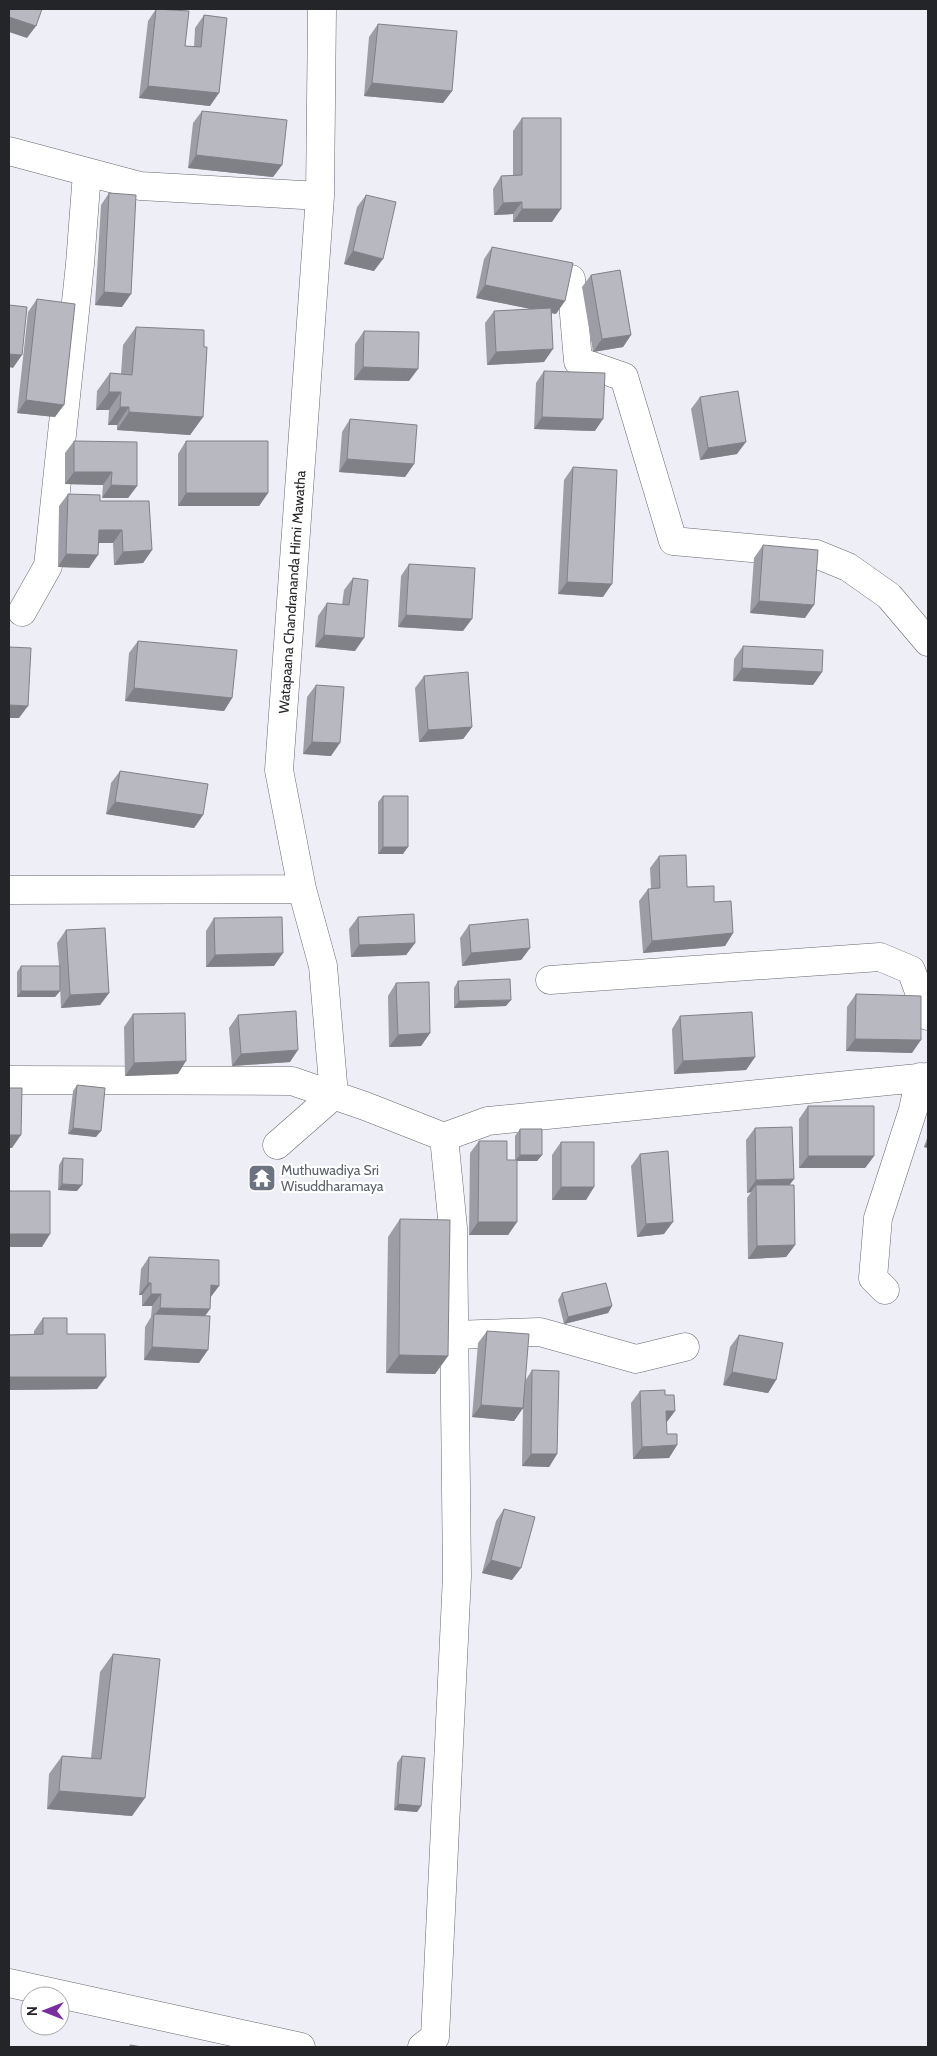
<svg xmlns="http://www.w3.org/2000/svg" width="937" height="2056" viewBox="0 0 937 2056" font-family="Cabin,sans-serif">
<rect width="100%" height="100%" fill="#eeeef6"/>
<g fill="none" stroke-linecap="round" stroke-linejoin="round">
<defs>
<path id="street" d="M 9,151 L 140,186 L 320,196
M 571,279 L 578,361 L 624,377 L 673,541 L 816,554 L 848,567 L 889,596 L 928,642
M 22,612 L 48,566 L 80,264 L 87,173
M 9,890 L 302,889
M 550,980 L 880,957 L 911,970 L 928,1016
M 9,1080 L 292,1081 L 365,1106 L 444,1137 L 488,1121 L 928,1077
M 277,1145 L 334,1095 L 323,966 L 302,889 L 279,770 L 320,196 L 322,9
M 885,1290 L 873,1278 L 878,1218 L 913,1110 L 920,1077
M 454,1335 L 540,1332 L 636,1359 L 685,1347
M 9,1983 L 301,2047
M 422,2047 L 435,2037 L 457,1576 L 453,1228 L 444,1137"/>
</defs>
<use href="#street" stroke="#686970" stroke-width="29"/>
<use href="#street" stroke="#fff" stroke-width="28"/>
</g>
<path fill="#9d9ea5" d="M 156,9 L 164,9 L 185,46 L 194,47 L 195,28 L 204,15 L 210,106 L 139,98 L 148,21 Z
M 378,24 L 452,91 L 443,103 L 364,96 L 369,37 Z
M 202,111 L 282,165 L 273,177 L 188,168 L 193,123 Z
M 522,118 L 552,222 L 513,222 L 513,214 L 494,215 L 493,189 L 501,176 L 513,175 L 513,131 Z
M 109,193 L 122,307 L 95,305 L 101,205 Z
M 366,195 L 374,271 L 344,264 L 357,207 Z
M 492,247 L 556,314 L 552,313 L 544,362 L 487,365 L 485,323 L 494,311 L 532,309 L 476,298 L 484,259 Z
M 591,275 L 631,335 L 623,347 L 593,352 L 582,287 Z
M 37,299 L 55,417 L 17,413 L 28,312 Z
M 136,327 L 203,417 L 190,435 L 117,430 L 117,425 L 108,425 L 109,410 L 96,410 L 97,391 L 110,373 L 121,374 L 123,345 Z
M 364,331 L 409,381 L 354,380 L 355,344 Z
M 544,371 L 595,431 L 534,429 L 536,383 Z
M 700,397 L 737,454 L 700,460 L 691,409 Z
M 350,419 L 414,464 L 405,477 L 339,472 L 342,432 Z
M 74,441 L 137,486 L 128,498 L 102,498 L 103,485 L 65,484 L 65,453 Z
M 186,441 L 268,493 L 259,506 L 178,506 L 178,454 Z
M 573,467 L 603,597 L 558,594 L 564,480 Z
M 68,494 L 100,501 L 152,550 L 143,563 L 114,565 L 113,543 L 99,543 L 89,568 L 58,567 L 59,506 Z
M 763,545 L 805,618 L 750,613 L 754,558 Z
M 409,564 L 463,631 L 398,627 L 401,576 Z
M 353,578 L 355,651 L 315,647 L 318,616 L 327,603 L 342,605 L 344,590 Z
M 138,641 L 232,698 L 224,711 L 125,701 L 129,653 Z
M 743,646 L 822,672 L 813,685 L 733,681 L 734,659 Z
M 424,676 L 472,727 L 463,739 L 419,742 L 415,688 Z
M 316,685 L 331,756 L 303,754 L 307,697 Z
M 120,771 L 203,815 L 194,828 L 106,814 L 111,783 Z
M 383,796 L 403,854 L 378,854 L 378,802 Z
M 659,856 L 687,887 L 733,933 L 725,946 L 643,953 L 639,901 L 648,889 L 651,889 L 650,868 Z
M 358,917 L 415,943 L 406,955 L 351,957 L 349,929 Z
M 214,918 L 274,966 L 206,967 L 206,931 Z
M 469,925 L 530,948 L 521,960 L 462,966 L 460,938 Z
M 66,930 L 109,993 L 100,1005 L 61,1008 L 60,985 L 60,991 L 55,997 L 17,997 L 17,972 L 21,966 L 59,966 L 57,943 Z
M 458,981 L 506,1006 L 454,1008 L 454,988 Z
M 396,983 L 430,1033 L 421,1046 L 389,1047 L 388,996 Z
M 856,994 L 912,1053 L 846,1051 L 847,1007 Z
M 133,1014 L 178,1074 L 125,1076 L 124,1027 Z
M 238,1015 L 290,1062 L 232,1066 L 229,1028 Z
M 680,1016 L 755,1057 L 746,1070 L 674,1074 L 672,1029 Z
M 77,1085 L 96,1137 L 68,1134 L 73,1091 Z
M 808,1106 L 874,1156 L 865,1168 L 799,1168 L 799,1119 Z
M 755,1128 L 794,1179 L 789,1185 L 795,1245 L 786,1257 L 748,1259 L 747,1198 L 751,1192 L 747,1193 L 746,1140 Z
M 520,1129 L 542,1155 L 537,1161 L 517,1161 L 517,1222 L 508,1235 L 469,1235 L 470,1153 L 479,1141 L 507,1160 L 515,1160 L 515,1136 Z
M 928,1135 L 928,1148 L 924,1147 Z
M 561,1142 L 594,1187 L 586,1200 L 552,1200 L 552,1155 Z
M 640,1154 L 664,1234 L 637,1237 L 631,1166 Z
M 63,1158 L 77,1191 L 58,1190 L 59,1165 Z
M 400,1219 L 448,1356 L 435,1374 L 386,1373 L 388,1237 Z
M 149,1257 L 219,1286 L 210,1297 L 210,1309 L 205,1316 L 199,1363 L 144,1360 L 145,1327 L 151,1317 L 152,1306 L 142,1306 L 142,1295 L 139,1295 L 141,1269 Z
M 562,1293 L 612,1306 L 608,1313 L 564,1324 L 558,1300 Z
M 43,1318 L 67,1334 L 97,1389 L 9,1390 L 9,1335 L 34,1334 L 34,1331 Z
M 487,1331 L 525,1381 L 532,1370 L 557,1454 L 549,1467 L 522,1466 L 523,1404 L 523,1408 L 514,1421 L 472,1417 L 478,1343 Z
M 739,1335 L 776,1380 L 768,1393 L 723,1385 L 730,1347 Z
M 640,1391 L 665,1395 L 675,1411 L 666,1423 L 667,1434 L 677,1445 L 669,1458 L 633,1459 L 631,1403 Z
M 504,1509 L 512,1580 L 482,1573 L 496,1521 Z
M 113,1654 L 132,1816 L 47,1809 L 49,1774 L 62,1756 L 91,1758 L 100,1672 Z
M 402,1756 L 421,1806 L 417,1812 L 394,1810 L 397,1763 Z"/>
<path fill="#808186" d="M 9,17 L 36,26 L 27,38 L 9,32 Z
M 372,83 L 452,91 L 443,103 L 364,96 Z
M 148,86 L 219,93 L 210,106 L 139,98 Z
M 196,155 L 282,165 L 273,177 L 188,168 Z
M 522,202 L 513,214 L 494,215 L 503,203 Z
M 522,209 L 561,209 L 552,222 L 513,222 Z
M 353,251 L 383,259 L 374,271 L 344,264 Z
M 485,285 L 565,301 L 556,314 L 476,298 Z
M 104,292 L 131,294 L 122,307 L 95,305 Z
M 631,335 L 623,347 L 593,352 L 602,339 Z
M 553,349 L 544,362 L 487,365 L 496,352 Z
M 9,354 L 22,355 L 13,368 L 9,367 Z
M 363,367 L 418,369 L 409,381 L 354,380 Z
M 109,392 L 121,392 L 109,410 L 96,410 Z
M 26,400 L 64,405 L 55,417 L 17,413 Z
M 120,407 L 129,407 L 117,425 L 108,425 Z
M 129,412 L 203,417 L 190,435 L 117,430 Z
M 542,417 L 603,419 L 595,431 L 534,429 Z
M 746,442 L 737,454 L 700,460 L 708,448 Z
M 347,459 L 414,464 L 405,477 L 339,472 Z
M 74,472 L 112,472 L 103,485 L 65,484 Z
M 111,485 L 137,486 L 128,498 L 102,498 Z
M 186,493 L 268,493 L 259,506 L 178,506 Z
M 99,530 L 122,530 L 113,543 L 90,543 Z
M 152,550 L 143,563 L 114,565 L 123,552 Z
M 66,554 L 98,555 L 89,568 L 58,567 Z
M 567,582 L 612,584 L 603,597 L 558,594 Z
M 759,601 L 814,605 L 805,618 L 750,613 Z
M 406,615 L 472,619 L 463,631 L 398,627 Z
M 324,635 L 364,638 L 355,651 L 315,647 Z
M 742,668 L 822,672 L 813,685 L 733,681 Z
M 134,688 L 232,698 L 224,711 L 125,701 Z
M 9,705 L 28,706 L 19,718 L 9,718 Z
M 472,727 L 463,739 L 419,742 L 428,730 Z
M 312,742 L 340,743 L 331,756 L 303,754 Z
M 115,802 L 203,815 L 194,828 L 106,814 Z
M 383,847 L 408,847 L 403,854 L 378,854 Z
M 733,933 L 725,946 L 643,953 L 652,941 Z
M 415,943 L 406,955 L 351,957 L 359,945 Z
M 530,948 L 521,960 L 462,966 L 471,953 Z
M 283,953 L 274,966 L 206,967 L 215,955 Z
M 21,991 L 60,991 L 55,997 L 17,997 Z
M 109,993 L 100,1005 L 61,1008 L 70,995 Z
M 511,1000 L 506,1006 L 454,1008 L 459,1001 Z
M 430,1033 L 421,1046 L 389,1047 L 398,1035 Z
M 855,1039 L 921,1040 L 912,1053 L 846,1051 Z
M 298,1050 L 290,1062 L 232,1066 L 241,1054 Z
M 755,1057 L 746,1070 L 674,1074 L 683,1061 Z
M 186,1061 L 178,1074 L 125,1076 L 134,1063 Z
M 73,1128 L 101,1131 L 96,1137 L 68,1134 Z
M 9,1135 L 21,1135 L 12,1148 L 9,1148 Z
M 928,1141 L 928,1148 L 924,1147 Z
M 520,1155 L 542,1155 L 537,1161 L 515,1161 Z
M 808,1156 L 874,1156 L 865,1168 L 799,1168 Z
M 794,1179 L 785,1191 L 756,1185 L 751,1192 L 747,1193 L 756,1180 Z
M 62,1184 L 82,1185 L 77,1191 L 58,1190 Z
M 561,1187 L 594,1187 L 586,1200 L 552,1200 Z
M 478,1222 L 517,1222 L 508,1235 L 469,1235 Z
M 673,1222 L 664,1234 L 637,1237 L 646,1224 Z
M 9,1234 L 50,1234 L 42,1247 L 9,1247 Z
M 795,1245 L 786,1257 L 748,1259 L 757,1246 Z
M 148,1283 L 151,1283 L 142,1295 L 139,1295 Z
M 211,1285 L 219,1286 L 210,1298 Z
M 151,1294 L 161,1294 L 152,1306 L 142,1306 Z
M 612,1306 L 608,1313 L 564,1324 L 568,1317 Z
M 160,1308 L 210,1309 L 201,1321 L 153,1317 Z
M 152,1347 L 208,1350 L 199,1363 L 144,1360 Z
M 399,1355 L 448,1356 L 435,1374 L 386,1373 Z
M 732,1372 L 776,1380 L 768,1393 L 723,1385 Z
M 9,1377 L 106,1377 L 97,1389 L 9,1390 Z
M 481,1405 L 523,1408 L 514,1421 L 472,1417 Z
M 666,1411 L 675,1411 L 666,1423 Z
M 677,1445 L 669,1458 L 633,1459 L 642,1447 Z
M 531,1454 L 557,1454 L 549,1467 L 522,1466 Z
M 491,1560 L 521,1568 L 512,1580 L 482,1573 Z
M 59,1791 L 145,1798 L 132,1816 L 47,1809 Z
M 398,1804 L 421,1806 L 417,1812 L 394,1810 Z"/>
<path fill="#b7b8c0" stroke="#808186" d="M 9,9 L 42,9 L 36,26 L 9,17 Z
M 156,9 L 189,11 L 185,46 L 201,47 L 204,15 L 227,18 L 219,93 L 148,86 Z
M 378,24 L 457,31 L 452,91 L 372,83 Z
M 202,111 L 287,120 L 282,165 L 196,155 Z
M 522,118 L 561,118 L 561,209 L 522,209 L 522,202 L 503,203 L 501,176 L 522,175 Z
M 109,193 L 136,195 L 131,294 L 104,292 Z
M 366,195 L 396,202 L 383,259 L 353,251 Z
M 492,247 L 573,263 L 565,301 L 485,285 Z
M 620,270 L 631,335 L 602,339 L 591,275 Z
M 37,299 L 75,304 L 64,405 L 26,400 Z
M 9,305 L 27,307 L 22,355 L 9,354 Z
M 551,308 L 553,349 L 496,352 L 494,311 Z
M 136,327 L 204,330 L 204,347 L 207,347 L 203,417 L 129,412 L 129,407 L 120,407 L 121,392 L 109,392 L 110,373 L 132,375 Z
M 364,331 L 419,332 L 418,369 L 363,367 Z
M 544,371 L 605,373 L 603,419 L 542,417 Z
M 738,391 L 746,442 L 708,448 L 700,397 Z
M 350,419 L 417,425 L 414,464 L 347,459 Z
M 74,441 L 137,442 L 137,486 L 111,485 L 112,472 L 74,472 Z
M 186,441 L 268,441 L 268,493 L 186,493 Z
M 573,467 L 617,470 L 612,584 L 567,582 Z
M 68,494 L 100,495 L 100,501 L 149,501 L 152,550 L 123,552 L 122,530 L 99,530 L 98,555 L 66,554 Z
M 763,545 L 818,550 L 814,605 L 759,601 Z
M 409,564 L 475,568 L 472,619 L 406,615 Z
M 353,578 L 368,580 L 364,638 L 324,635 L 327,603 L 349,605 Z
M 138,641 L 237,650 L 232,698 L 134,688 Z
M 743,646 L 823,650 L 822,672 L 742,668 Z
M 9,647 L 31,648 L 28,706 L 9,705 Z
M 468,672 L 472,727 L 428,730 L 424,676 Z
M 316,685 L 344,687 L 340,743 L 312,742 Z
M 120,771 L 208,784 L 203,815 L 115,802 Z
M 383,796 L 408,796 L 408,847 L 383,847 Z
M 686,855 L 687,887 L 714,886 L 714,902 L 731,901 L 733,933 L 652,941 L 648,889 L 660,888 L 659,856 Z
M 414,914 L 415,943 L 359,945 L 358,917 Z
M 282,917 L 283,953 L 215,955 L 214,918 Z
M 528,919 L 530,948 L 471,953 L 469,925 Z
M 105,928 L 109,993 L 70,995 L 66,930 Z
M 21,966 L 60,966 L 60,991 L 21,991 Z
M 510,979 L 511,1000 L 459,1001 L 458,981 Z
M 429,982 L 430,1033 L 398,1035 L 396,983 Z
M 856,994 L 921,996 L 921,1040 L 855,1039 Z
M 296,1011 L 298,1050 L 241,1054 L 238,1015 Z
M 752,1012 L 755,1057 L 683,1061 L 680,1016 Z
M 185,1013 L 186,1061 L 134,1063 L 133,1014 Z
M 77,1085 L 105,1088 L 101,1131 L 73,1128 Z
M 9,1088 L 22,1088 L 21,1135 L 9,1135 Z
M 808,1106 L 874,1106 L 874,1156 L 808,1156 Z
M 792,1127 L 794,1179 L 756,1180 L 755,1128 Z
M 520,1129 L 542,1129 L 542,1155 L 520,1155 Z
M 479,1141 L 507,1141 L 507,1160 L 517,1160 L 517,1222 L 478,1222 Z
M 561,1142 L 594,1142 L 594,1187 L 561,1187 Z
M 668,1151 L 673,1222 L 646,1224 L 640,1154 Z
M 63,1158 L 83,1159 L 82,1185 L 62,1184 Z
M 756,1185 L 794,1185 L 795,1245 L 757,1246 Z
M 9,1191 L 50,1191 L 50,1234 L 9,1234 Z
M 400,1219 L 450,1220 L 448,1356 L 399,1355 Z
M 149,1257 L 219,1260 L 219,1286 L 211,1285 L 210,1309 L 160,1308 L 161,1294 L 151,1294 L 151,1283 L 148,1283 Z
M 606,1283 L 612,1306 L 568,1317 L 562,1293 Z
M 154,1314 L 210,1316 L 208,1350 L 152,1347 Z
M 43,1318 L 67,1318 L 67,1334 L 105,1334 L 106,1377 L 9,1377 L 9,1335 L 43,1334 Z
M 487,1331 L 529,1334 L 523,1408 L 481,1405 Z
M 739,1335 L 783,1343 L 776,1380 L 732,1372 Z
M 532,1370 L 559,1371 L 557,1454 L 531,1454 Z
M 665,1390 L 665,1395 L 674,1395 L 675,1411 L 666,1411 L 667,1434 L 677,1434 L 677,1445 L 642,1447 L 640,1391 Z
M 504,1509 L 535,1517 L 521,1568 L 491,1560 Z
M 113,1654 L 160,1659 L 145,1798 L 59,1791 L 62,1756 L 101,1759 Z
M 402,1756 L 425,1758 L 421,1806 L 398,1804 Z
M 130,2045 L 142,2047 L 130,2047 Z"/>
<defs>
<symbol id="temple-square" viewBox="-11 -11 22 22"><rect x="-9" y="-9" width="18" height="18" rx="4" fill="#6b7280" stroke="#fff"/><path d="M0-6L5-2H3V0L6.5 2.5H4V6H1.5V3h-3V6H-4V2.5H-6.5L-3 0V-2H-5Z" fill="#fff"/></symbol>
</defs>
<g fill-rule="evenodd">
<use href="#temple-square" x="246" y="1162" width="32" height="32"/>
</g>
<g text-anchor="middle" stroke-width="4.5" stroke-linejoin="round" paint-order="stroke">
<g font-size="14" fill="#242528" stroke="#fff">
<text transform="translate(292 592) rotate(-86)" y="5">Watapaana Chandrananda Himi Mawatha</text>
</g>
<g font-size="14" fill="#5b616d" stroke="#fff" text-anchor="start">
<text x="281" y="1175">Muthuwadiya Sri<tspan x="281" dy="16">Wisuddharamaya</tspan></text>
</g>
</g>
<rect width="937" height="2056" fill="none" stroke="#242528" stroke-width="20"/>
<g transform="translate(45 2011) rotate(270)"><circle r="24" fill="#ffffff" stroke="#a7a8a9"/>
<path d="M0-4L9 19L0 12L-9 19Z" fill="#7a2d9f"/>
<text y="-8" font-size="14" font-weight="bold" text-anchor="middle" fill="#242528">N</text>
</g>
</svg>
